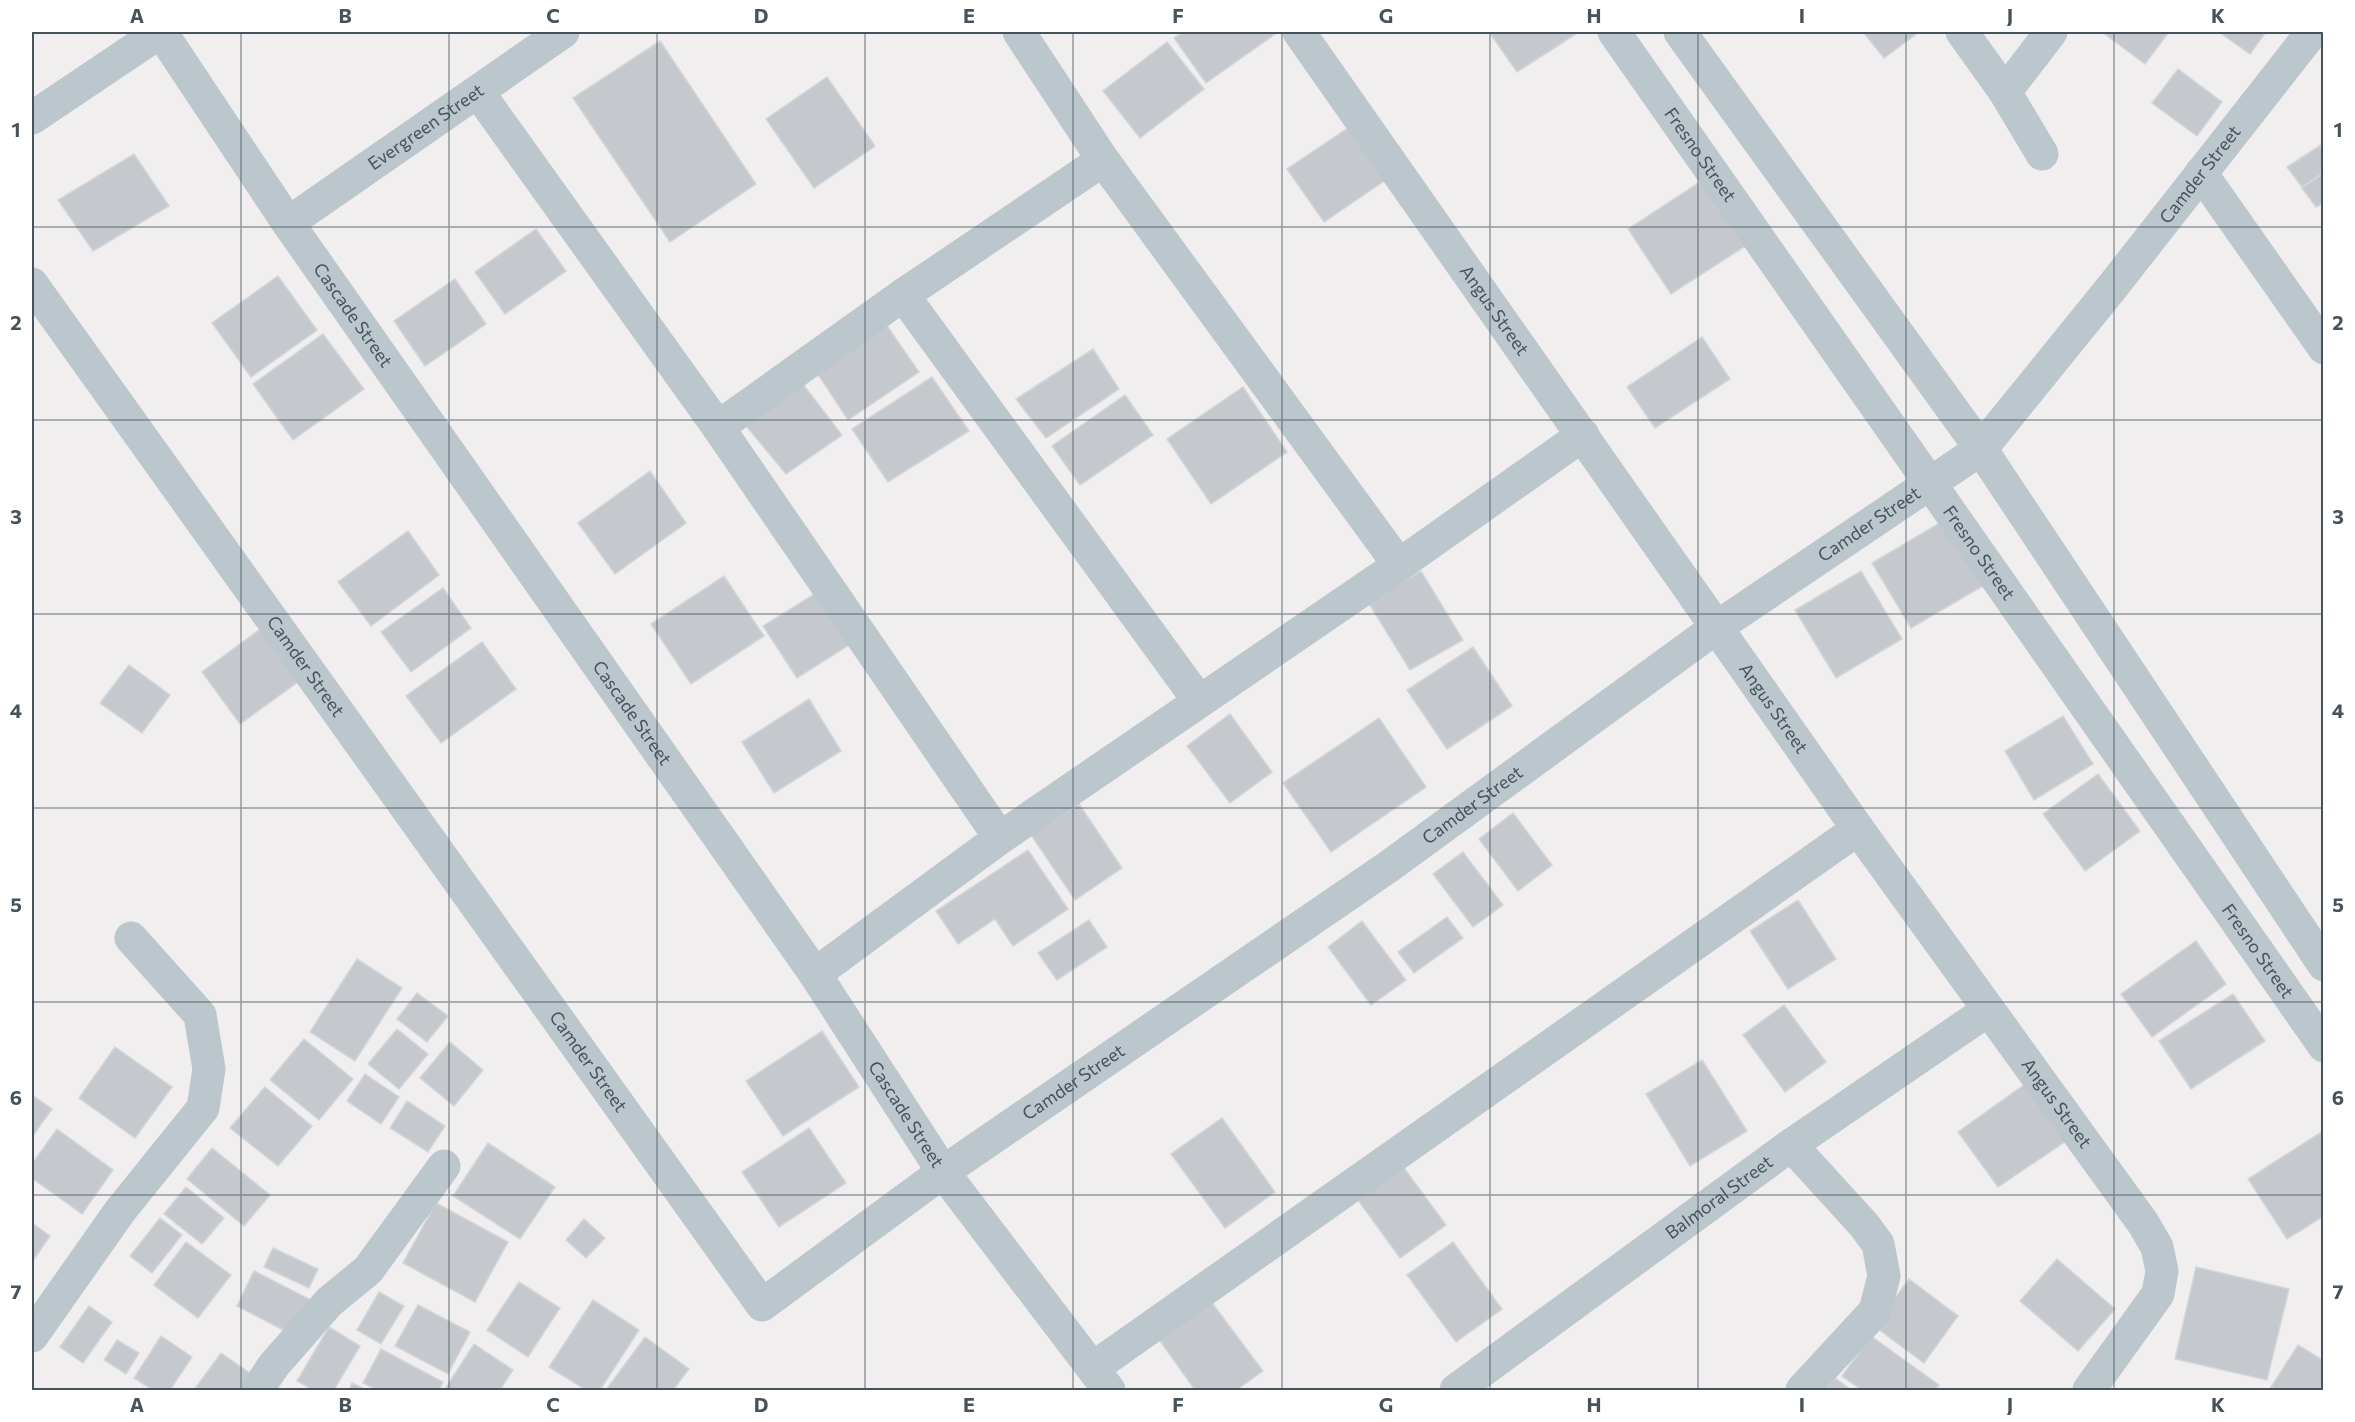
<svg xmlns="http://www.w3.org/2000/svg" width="2355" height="1422" viewBox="0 0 2355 1422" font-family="Commissioner,sans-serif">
<rect width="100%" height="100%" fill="#f0eeee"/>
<path fill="#c5c9cd" stroke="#d2d5d9" stroke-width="1.5" d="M 1183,32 L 1278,32 L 1206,83 L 1174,38 Z
M 1489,32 L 1579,32 L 1517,72 Z
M 1863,32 L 1919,32 L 1884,58 Z
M 2102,32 L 2169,32 L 2145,64 Z
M 2219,32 L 2266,32 L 2250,54 Z
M 660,41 L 756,184 L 670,242 L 573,98 Z
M 1167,42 L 1204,89 L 1140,138 L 1103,91 Z
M 2178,69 L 2222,102 L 2197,136 L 2152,103 Z
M 827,77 L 875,146 L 814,188 L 766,119 Z
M 1360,120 L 1396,173 L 1324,222 L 1287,169 Z
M 2324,143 L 2324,172 L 2302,187 L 2287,167 Z
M 134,154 L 169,206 L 93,251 L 58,200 Z
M 2324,173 L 2324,203 L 2316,207 L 2302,188 Z
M 1706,178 L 1750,243 L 1671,294 L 1628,229 Z
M 536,229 L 566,271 L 505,314 L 475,272 Z
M 278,276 L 317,330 L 251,377 L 212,323 Z
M 455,279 L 486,324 L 425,366 L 394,321 Z
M 885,323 L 919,372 L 848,420 L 815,370 Z
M 323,334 L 364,389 L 293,440 L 253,384 Z
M 1702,337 L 1730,379 L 1655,428 L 1627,387 Z
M 1093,349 L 1119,389 L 1046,438 L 1016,399 Z
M 932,377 L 969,431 L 888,482 L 852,429 Z
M 799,379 L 842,435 L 786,474 L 741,420 Z
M 1243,387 L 1287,452 L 1211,504 L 1167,439 Z
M 1125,395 L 1153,435 L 1080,485 L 1052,446 Z
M 650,471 L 686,523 L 615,574 L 578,523 Z
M 1943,521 L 1983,586 L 1911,628 L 1872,563 Z
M 408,531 L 439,575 L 371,626 L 338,582 Z
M 1421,571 L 1463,640 L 1410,670 L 1368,602 Z
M 1861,571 L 1902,639 L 1836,678 L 1795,610 Z
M 724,576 L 764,636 L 691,684 L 651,624 Z
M 443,588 L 471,628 L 411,672 L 381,632 Z
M 824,588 L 857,640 L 797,678 L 763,626 Z
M 270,622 L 309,674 L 240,724 L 202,672 Z
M 482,642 L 516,689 L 441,743 L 406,696 Z
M 1473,647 L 1512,706 L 1447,749 L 1407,690 Z
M 129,665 L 170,695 L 142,733 L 100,703 Z
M 809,699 L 841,751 L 774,793 L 742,742 Z
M 1230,714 L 1272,772 L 1230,803 L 1187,746 Z
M 2063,716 L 2093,764 L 2034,800 L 2005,751 Z
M 1379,718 L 1426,787 L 1331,852 L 1283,783 Z
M 2098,774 L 2140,831 L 2085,871 L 2043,814 Z
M 1079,804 L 1122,868 L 1075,900 L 1031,835 Z
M 1513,813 L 1552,865 L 1518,891 L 1479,839 Z
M 1028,850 L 1068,909 L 1013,946 L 995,919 L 958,944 L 936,911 Z
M 1463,852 L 1503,905 L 1473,927 L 1433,874 Z
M 1798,900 L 1836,959 L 1788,989 L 1750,931 Z
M 1447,917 L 1463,938 L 1414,973 L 1398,952 Z
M 1089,920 L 1107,947 L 1057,980 L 1038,953 Z
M 1362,921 L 1406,980 L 1371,1005 L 1328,947 Z
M 2196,941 L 2226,984 L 2152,1037 L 2121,994 Z
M 357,959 L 402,988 L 355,1061 L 310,1032 Z
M 417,993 L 448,1016 L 427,1042 L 397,1019 Z
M 2233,994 L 2265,1041 L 2191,1089 L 2159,1041 Z
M 1784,1005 L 1826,1062 L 1785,1092 L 1743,1035 Z
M 397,1029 L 428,1054 L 399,1089 L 368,1064 Z
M 822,1031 L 859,1087 L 783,1136 L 746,1081 Z
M 304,1039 L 353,1079 L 319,1120 L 270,1080 Z
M 450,1042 L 483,1070 L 454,1106 L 420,1078 Z
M 115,1047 L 172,1087 L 135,1138 L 79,1098 Z
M 1702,1060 L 1747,1131 L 1690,1166 L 1646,1094 Z
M 365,1074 L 399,1097 L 381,1124 L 347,1101 Z
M 2035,1077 L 2075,1135 L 1998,1187 L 1958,1132 Z
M 265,1087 L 312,1126 L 278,1166 L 230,1128 Z
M 32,1095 L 52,1109 L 32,1137 Z
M 407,1101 L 445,1126 L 428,1152 L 390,1128 Z
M 1222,1118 L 1275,1192 L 1225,1228 L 1171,1154 Z
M 809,1128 L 846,1183 L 779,1227 L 742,1172 Z
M 57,1129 L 113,1170 L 82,1214 L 32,1178 L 32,1164 Z
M 2323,1131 L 2324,1216 L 2287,1239 L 2248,1179 Z
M 488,1143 L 555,1187 L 520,1239 L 453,1196 Z
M 212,1148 L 270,1195 L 244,1226 L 187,1179 Z
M 1401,1164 L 1446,1225 L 1400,1258 L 1355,1196 Z
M 186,1187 L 224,1218 L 202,1244 L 164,1214 Z
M 436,1203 L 508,1242 L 475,1302 L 403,1263 Z
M 160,1218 L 182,1235 L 152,1273 L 130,1256 Z
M 584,1219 L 605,1238 L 586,1258 L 566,1240 Z
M 32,1223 L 50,1236 L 32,1262 Z
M 186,1242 L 231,1275 L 198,1318 L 154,1285 Z
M 1453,1242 L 1502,1309 L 1456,1342 L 1407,1275 Z
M 273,1248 L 318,1269 L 309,1288 L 264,1267 Z
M 2057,1259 L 2115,1309 L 2078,1351 L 2020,1301 Z
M 2196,1267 L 2289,1289 L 2267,1380 L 2175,1359 Z
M 254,1271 L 311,1300 L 293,1335 L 237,1306 Z
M 1909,1279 L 1958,1316 L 1924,1363 L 1874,1326 Z
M 519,1282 L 560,1308 L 528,1357 L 487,1330 Z
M 379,1292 L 404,1306 L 381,1344 L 357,1330 Z
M 1207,1296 L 1263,1371 L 1236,1390 L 1195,1390 L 1155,1334 Z
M 593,1300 L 639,1330 L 600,1390 L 586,1390 L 549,1367 Z
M 418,1305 L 470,1332 L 448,1374 L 395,1346 Z
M 89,1306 L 112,1322 L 83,1363 L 60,1347 Z
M 329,1327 L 360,1346 L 334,1390 L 313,1390 L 297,1381 Z
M 161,1336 L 192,1357 L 170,1390 L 153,1390 L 134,1378 Z
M 1871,1336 L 1939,1385 L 1934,1390 L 1862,1390 L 1842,1376 Z
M 645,1337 L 689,1369 L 673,1390 L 606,1390 Z
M 117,1340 L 139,1353 L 126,1374 L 104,1360 Z
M 474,1344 L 513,1370 L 500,1390 L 447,1390 L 445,1389 Z
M 2298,1345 L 2324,1361 L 2324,1390 L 2269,1390 Z
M 381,1349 L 443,1382 L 439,1390 L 377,1390 L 363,1383 Z
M 221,1353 L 254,1376 L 244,1390 L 194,1390 Z
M 1835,1378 L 1851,1390 L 1825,1390 Z
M 352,1383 L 367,1390 L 349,1390 Z"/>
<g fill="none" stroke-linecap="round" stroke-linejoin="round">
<g stroke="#bcc6cd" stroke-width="33">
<path id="s1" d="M 161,32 L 288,223 L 815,974 L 943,1172 L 1109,1390"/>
<path d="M 1019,32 L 1103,160 L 1399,565"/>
<path id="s2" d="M 1299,32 L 1858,829 L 2143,1223 L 2157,1247 L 2162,1271 L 2158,1294 L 2089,1390"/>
<path id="s3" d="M 1614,32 L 2324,1046"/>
<path d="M 1680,32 L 1981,449 L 2324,965"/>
<path d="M 1962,32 L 2005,92 L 2042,154"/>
<path d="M 478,92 L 718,427 L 1000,838"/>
<path d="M 2005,92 L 2051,32"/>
<path d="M 32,118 L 160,32"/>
<path d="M 2201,173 L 2324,348"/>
<path id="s4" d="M 288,223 L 563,32"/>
<path id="s5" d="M 32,284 L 762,1305 L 943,1172 L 1388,867 L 1717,627 L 1981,449 L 2113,286 L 2312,32"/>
<path d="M 903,295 L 1199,701"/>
<path d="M 718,427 L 903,295 L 1103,160"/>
<path d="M 815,974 L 1000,838 L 1399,565 L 1583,435"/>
<path d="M 1791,1145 L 1864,1225 L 1878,1244 L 1884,1276 L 1875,1311 L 1802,1390"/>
<path d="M 32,1336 L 120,1211 L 203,1108 L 209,1069 L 200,1015 L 131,938"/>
<path d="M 1093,1368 L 1858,829"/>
<path d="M 257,1390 L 274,1365 L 329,1302 L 368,1270 L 444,1166"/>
<path id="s6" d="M 1456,1390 L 1791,1145 L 1987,1011"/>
</g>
</g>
<path fill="none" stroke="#46535b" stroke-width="1.5" stroke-opacity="0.55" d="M 241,32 L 241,1390M 449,32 L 449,1390M 657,32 L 657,1390M 865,32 L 865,1390M 1073,32 L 1073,1390M 1282,32 L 1282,1390M 1490,32 L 1490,1390M 1698,32 L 1698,1390M 1906,32 L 1906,1390M 2114,32 L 2114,1390M 32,227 L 2324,227M 32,420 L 2324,420M 32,614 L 2324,614M 32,808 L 2324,808M 32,1002 L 2324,1002M 32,1195 L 2324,1195"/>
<g text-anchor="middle" stroke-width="4.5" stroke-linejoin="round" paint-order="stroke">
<g font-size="18" fill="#46535b" stroke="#fff">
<text dy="6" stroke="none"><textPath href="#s4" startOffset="168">Evergreen Street</textPath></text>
<text dy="6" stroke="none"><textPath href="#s3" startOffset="150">Fresno Street</textPath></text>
<text dy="6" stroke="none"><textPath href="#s5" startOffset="3096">Camder Street</textPath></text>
<text dy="6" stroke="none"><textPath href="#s2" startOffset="340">Angus Street</textPath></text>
<text dy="6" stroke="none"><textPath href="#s1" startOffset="342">Cascade Street</textPath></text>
<text dy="6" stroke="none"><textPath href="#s5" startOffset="2610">Camder Street</textPath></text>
<text dy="6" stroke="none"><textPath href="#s3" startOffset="636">Fresno Street</textPath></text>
<text dy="6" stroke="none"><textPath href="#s5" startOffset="470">Camder Street</textPath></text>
<text dy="6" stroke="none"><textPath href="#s2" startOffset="826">Angus Street</textPath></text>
<text dy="6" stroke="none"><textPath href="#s1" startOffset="828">Cascade Street</textPath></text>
<text dy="6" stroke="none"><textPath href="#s5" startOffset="2124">Camder Street</textPath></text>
<text dy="6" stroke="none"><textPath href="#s3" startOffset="1122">Fresno Street</textPath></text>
<text dy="6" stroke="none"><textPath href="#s5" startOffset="956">Camder Street</textPath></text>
<text dy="6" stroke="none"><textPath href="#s5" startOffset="1638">Camder Street</textPath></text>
<text dy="6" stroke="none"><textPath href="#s2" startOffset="1312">Angus Street</textPath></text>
<text dy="6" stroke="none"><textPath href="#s1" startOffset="1314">Cascade Street</textPath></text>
<text dy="6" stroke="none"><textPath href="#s6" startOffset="326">Balmoral Street</textPath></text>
</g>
</g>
<rect width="2355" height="1422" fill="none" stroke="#ffffff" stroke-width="66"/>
<rect x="33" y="33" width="2289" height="1356" fill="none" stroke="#46535b" stroke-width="2"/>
<g font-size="20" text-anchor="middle" font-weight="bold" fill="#46535b">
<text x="137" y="23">A</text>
<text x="345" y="23">B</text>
<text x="553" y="23">C</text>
<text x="761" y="23">D</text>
<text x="969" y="23">E</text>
<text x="1178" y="23">F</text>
<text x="1386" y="23">G</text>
<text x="1594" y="23">H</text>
<text x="1802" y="23">I</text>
<text x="2010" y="23">J</text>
<text x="2218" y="23">K</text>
<text x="16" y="137">1</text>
<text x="2338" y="137">1</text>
<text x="16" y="330">2</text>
<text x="2338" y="330">2</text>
<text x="16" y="524">3</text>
<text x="2338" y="524">3</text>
<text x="16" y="718">4</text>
<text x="2338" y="718">4</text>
<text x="16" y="912">5</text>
<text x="2338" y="912">5</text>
<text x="16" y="1105">6</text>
<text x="2338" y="1105">6</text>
<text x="16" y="1299">7</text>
<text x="2338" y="1299">7</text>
<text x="137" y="1412">A</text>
<text x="345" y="1412">B</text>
<text x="553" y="1412">C</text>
<text x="761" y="1412">D</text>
<text x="969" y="1412">E</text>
<text x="1178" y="1412">F</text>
<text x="1386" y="1412">G</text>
<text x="1594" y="1412">H</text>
<text x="1802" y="1412">I</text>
<text x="2010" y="1412">J</text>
<text x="2218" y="1412">K</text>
</g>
</svg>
